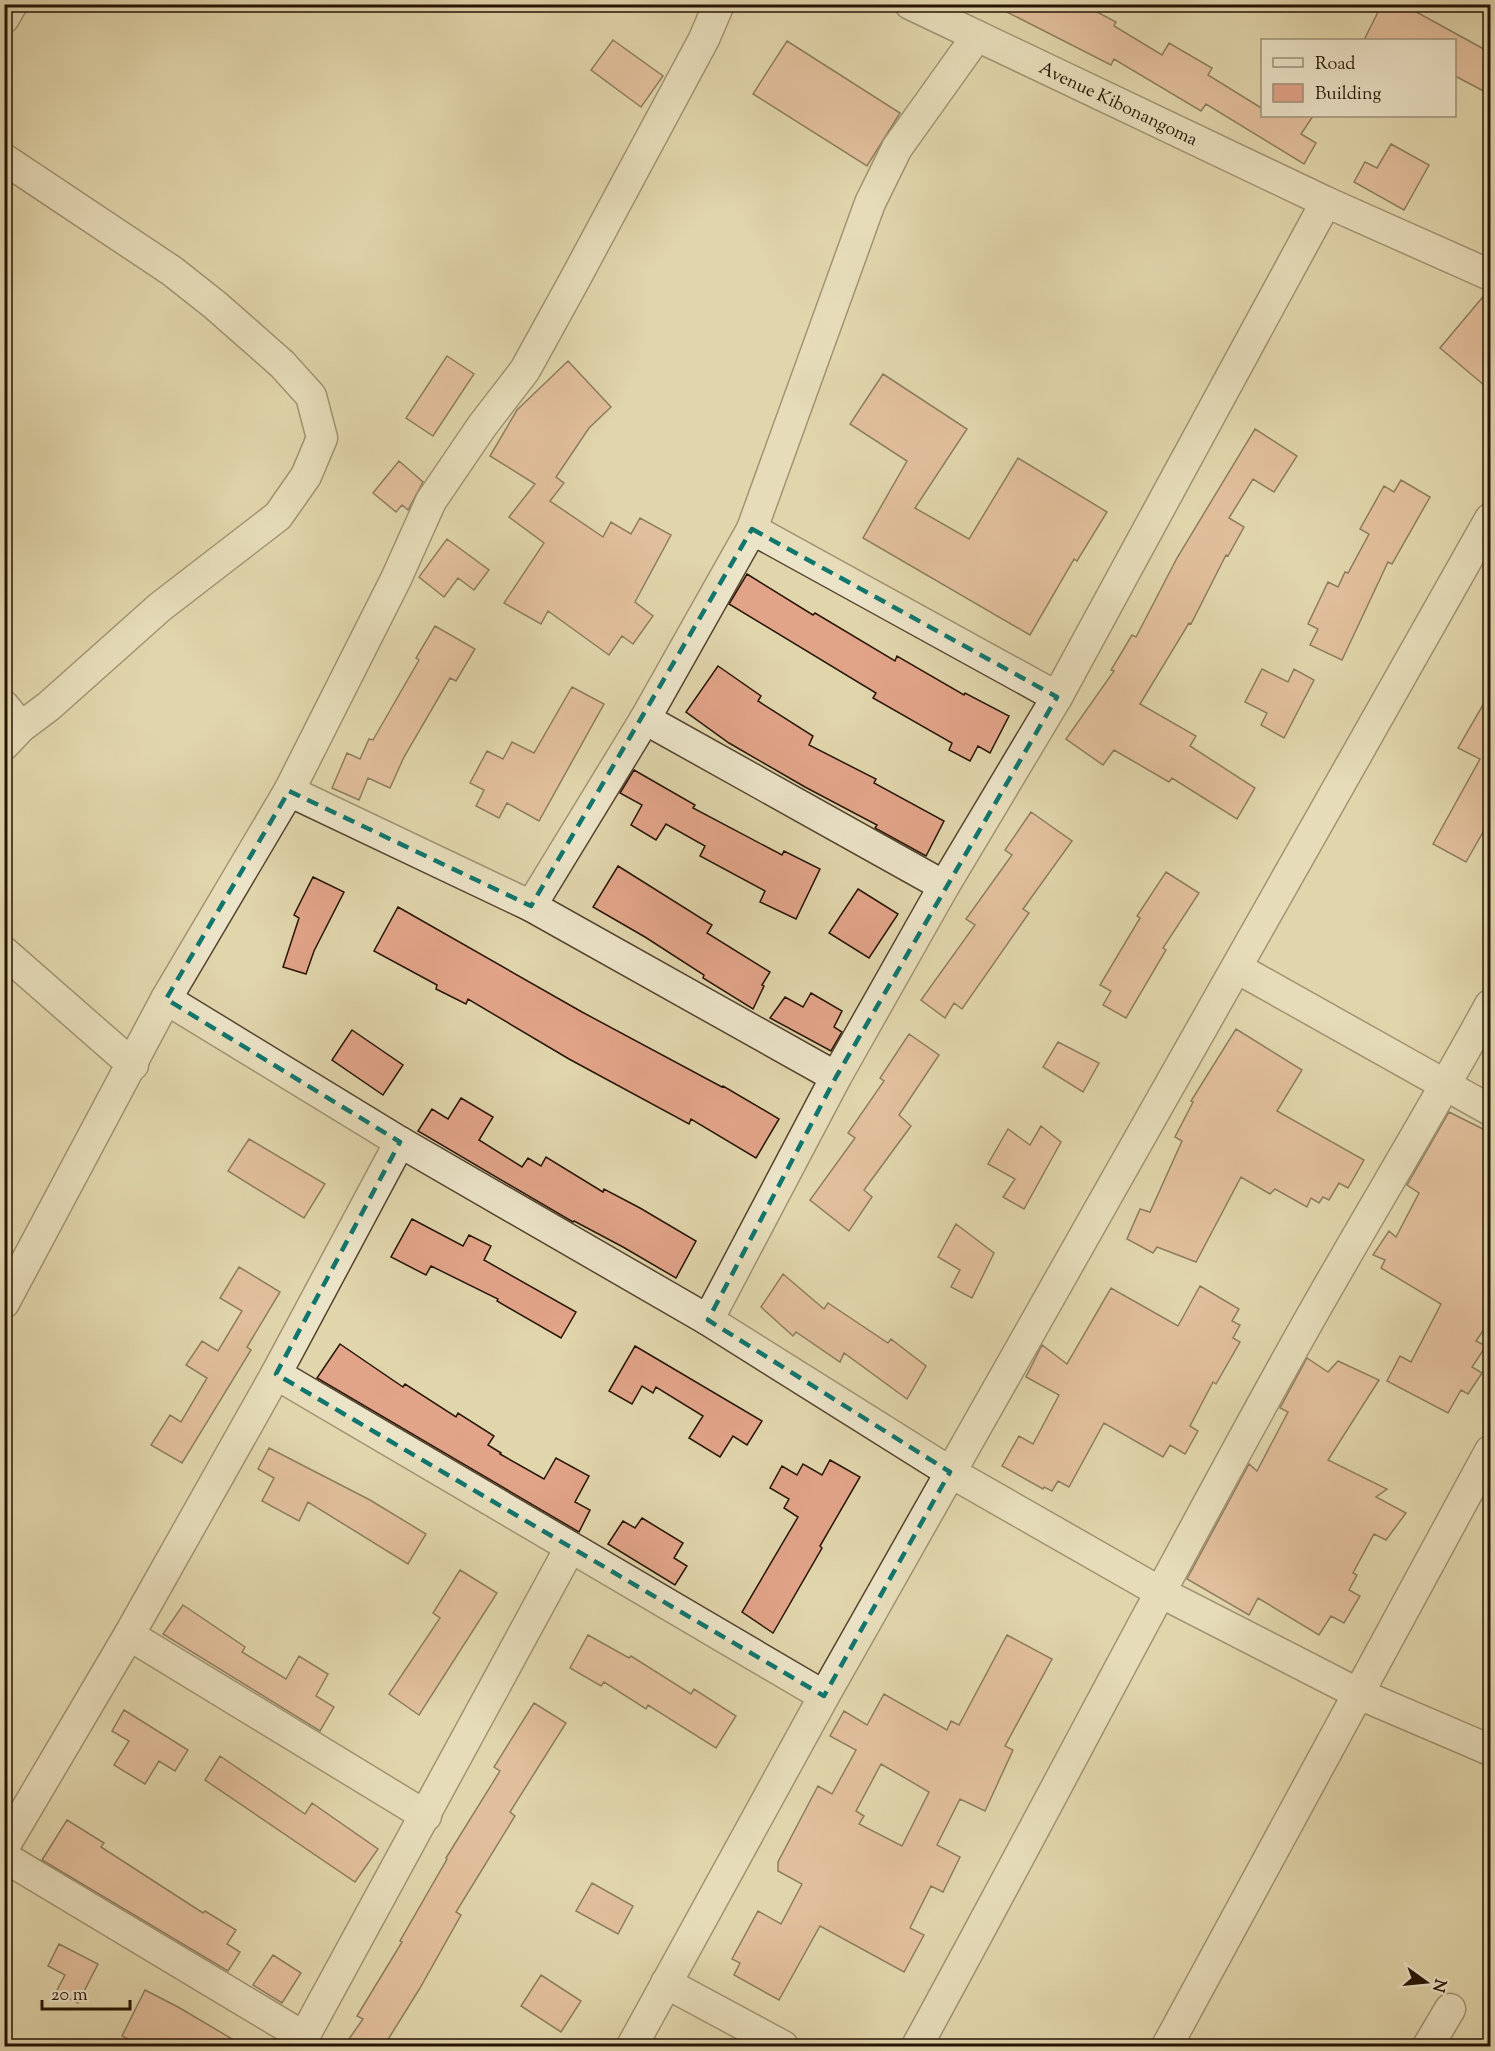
<svg xmlns="http://www.w3.org/2000/svg" width="1495" height="2051" viewBox="0 0 1495 2051" font-family="'Sorts Mill Goudy',serif">
<rect width="100%" height="100%" fill="#e1d5ac"/>
<filter id="stains"><feTurbulence type="fractalNoise" baseFrequency=".00333" numOctaves="4"/><feColorMatrix values="0 0 0 0 .2 0 0 0 0 .09 0 0 0 0 .02 0 0 0 .5 -.17"/></filter>
<radialGradient id="worn" r=".72"><stop offset=".6" stop-color="#630" stop-opacity="0"/><stop offset="1" stop-color="#630" stop-opacity=".3"/></radialGradient>
<path fill="#e2a489" stroke="#261405" stroke-width="1.5" fill-rule="evenodd" d="M 991,4 L 1082,4 L 1116,22 L 1114,26 L 1162,55 L 1169,43 L 1212,68 L 1208,75 L 1263,109 L 1263,116 L 1313,116 L 1301,134 L 1316,143 L 1304,164 L 1206,104 L 1201,111 L 1114,59 L 1111,65 Z
M 1382,4 L 1402,4 L 1491,53 L 1491,95 L 1455,76 L 1455,40 L 1364,40 Z
M 613,40 L 663,76 L 641,107 L 591,70 Z
M 787,41 L 900,113 L 867,166 L 753,94 Z
M 1391,144 L 1429,165 L 1404,210 L 1354,182 L 1365,162 L 1377,168 Z
M 1487,292 L 1491,292 L 1491,391 L 1440,348 Z
M 447,356 L 474,374 L 433,436 L 406,418 Z
M 568,361 L 611,407 L 589,428 L 556,477 L 564,483 L 550,501 L 603,537 L 611,522 L 631,534 L 640,518 L 671,535 L 635,602 L 653,616 L 633,644 L 622,636 L 609,655 L 548,611 L 541,624 L 504,603 L 544,543 L 509,517 L 535,484 L 490,456 L 517,410 Z
M 883,374 L 967,429 L 915,508 L 969,539 L 1018,458 L 1107,512 L 1077,561 L 1074,559 L 1030,635 L 863,538 L 907,461 L 850,424 Z
M 1255,429 L 1297,456 L 1274,492 L 1253,479 L 1229,518 L 1244,527 L 1228,556 L 1226,555 L 1191,624 L 1189,623 L 1140,704 L 1196,736 L 1190,746 L 1255,788 L 1237,819 L 1172,778 L 1169,782 L 1114,750 L 1103,765 L 1066,739 L 1114,671 L 1111,670 L 1132,635 L 1136,637 L 1177,558 Z
M 399,461 L 423,482 L 408,510 L 402,505 L 396,512 L 373,493 Z
M 1401,480 L 1430,497 L 1392,564 L 1388,562 L 1342,660 L 1310,645 L 1318,629 L 1308,624 L 1328,582 L 1338,587 L 1345,572 L 1348,573 L 1369,534 L 1360,529 L 1384,486 L 1394,492 Z
M 447,539 L 489,570 L 474,590 L 458,578 L 444,597 L 419,577 Z
M 747,574 L 813,615 L 815,613 L 895,661 L 897,656 L 964,695 L 965,693 L 1009,716 L 990,753 L 978,746 L 970,761 L 949,750 L 952,743 L 873,698 L 876,693 L 729,604 Z
M 435,626 L 475,649 L 456,681 L 450,678 L 404,757 L 390,788 L 368,778 L 359,800 L 332,788 L 347,753 L 360,759 L 369,739 L 373,740 L 419,660 L 416,658 Z
M 718,666 L 761,696 L 758,701 L 813,736 L 809,745 L 876,779 L 874,783 L 944,821 L 926,856 L 875,828 L 877,825 L 805,787 L 729,743 L 686,712 Z
M 1262,669 L 1288,682 L 1294,669 L 1314,680 L 1284,738 L 1261,725 L 1267,713 L 1245,702 Z
M 572,687 L 604,704 L 539,821 L 507,803 L 499,818 L 476,806 L 484,790 L 470,783 L 487,751 L 503,759 L 512,742 L 534,753 Z
M 1491,691 L 1491,818 L 1466,862 L 1433,844 L 1480,759 L 1458,748 Z
M 634,770 L 695,805 L 693,808 L 782,855 L 784,851 L 820,869 L 796,919 L 760,902 L 765,891 L 700,856 L 705,846 L 666,824 L 656,840 L 631,825 L 642,805 L 620,793 Z
M 1031,812 L 1072,841 L 1023,909 L 1029,913 L 962,1009 L 954,1003 L 945,1018 L 921,1000 L 975,925 L 966,919 L 1012,855 L 1005,850 Z
M 618,866 L 712,925 L 707,933 L 770,972 L 762,985 L 764,986 L 753,1009 L 703,978 L 704,975 L 645,937 L 593,907 Z
M 1166,872 L 1199,893 L 1163,948 L 1166,950 L 1126,1018 L 1103,1005 L 1111,991 L 1100,985 L 1140,918 L 1137,916 Z
M 313,877 L 344,892 L 314,951 L 306,974 L 283,967 L 299,918 L 294,915 Z
M 858,889 L 898,914 L 869,958 L 829,933 Z
M 398,907 L 582,1012 L 722,1087 L 723,1086 L 779,1119 L 756,1158 L 691,1119 L 689,1124 L 569,1059 L 468,999 L 466,1004 L 436,989 L 437,985 L 374,951 Z
M 811,993 L 842,1011 L 834,1027 L 842,1032 L 831,1051 L 770,1018 L 785,997 L 803,1007 Z
M 1236,1029 L 1302,1070 L 1277,1111 L 1364,1160 L 1348,1188 L 1339,1183 L 1329,1200 L 1323,1197 L 1319,1203 L 1311,1198 L 1307,1207 L 1275,1189 L 1270,1194 L 1241,1177 L 1196,1262 L 1157,1247 L 1153,1253 L 1127,1239 L 1140,1209 L 1150,1212 L 1182,1141 L 1175,1137 L 1193,1102 L 1191,1101 Z
M 352,1030 L 403,1065 L 383,1095 L 332,1060 Z
M 909,1034 L 939,1055 L 899,1115 L 911,1126 L 864,1190 L 872,1197 L 849,1231 L 810,1200 L 855,1138 L 848,1133 L 884,1081 L 880,1078 Z
M 1058,1042 L 1099,1063 L 1083,1092 L 1043,1067 Z
M 461,1098 L 493,1117 L 479,1140 L 522,1167 L 528,1158 L 541,1166 L 546,1157 L 603,1192 L 604,1189 L 640,1208 L 696,1241 L 676,1278 L 623,1247 L 574,1221 L 573,1222 L 418,1131 L 432,1109 L 448,1119 Z
M 1449,1112 L 1491,1133 L 1491,1319 L 1476,1341 L 1486,1346 L 1472,1367 L 1482,1373 L 1468,1394 L 1461,1390 L 1448,1413 L 1387,1381 L 1400,1356 L 1411,1362 L 1441,1304 L 1381,1268 L 1385,1260 L 1373,1255 L 1389,1231 L 1396,1237 L 1419,1193 L 1407,1185 Z
M 1041,1126 L 1061,1142 L 1024,1209 L 1003,1197 L 1015,1179 L 988,1164 L 1008,1129 L 1030,1145 Z
M 249,1139 L 325,1184 L 304,1218 L 228,1171 Z
M 412,1219 L 463,1246 L 469,1235 L 491,1246 L 484,1260 L 576,1312 L 561,1338 L 497,1301 L 498,1299 L 431,1266 L 426,1275 L 391,1257 Z
M 956,1224 L 994,1253 L 972,1298 L 951,1287 L 960,1270 L 938,1257 Z
M 239,1267 L 280,1292 L 247,1347 L 251,1350 L 182,1463 L 151,1445 L 170,1415 L 181,1422 L 207,1378 L 186,1365 L 202,1341 L 218,1351 L 242,1311 L 220,1298 Z
M 783,1274 L 824,1309 L 828,1303 L 888,1343 L 891,1339 L 926,1366 L 907,1399 L 844,1353 L 840,1362 L 796,1332 L 793,1336 L 761,1307 Z
M 1200,1286 L 1239,1309 L 1232,1321 L 1240,1325 L 1233,1338 L 1240,1342 L 1216,1384 L 1213,1382 L 1190,1426 L 1198,1431 L 1185,1454 L 1170,1445 L 1163,1457 L 1104,1423 L 1069,1487 L 1058,1481 L 1052,1491 L 1044,1487 L 1043,1489 L 1002,1466 L 1019,1436 L 1033,1444 L 1059,1395 L 1026,1377 L 1042,1345 L 1067,1364 L 1111,1288 L 1178,1326 Z
M 340,1344 L 403,1387 L 405,1384 L 456,1417 L 458,1413 L 494,1436 L 488,1445 L 501,1453 L 500,1454 L 544,1479 L 556,1458 L 589,1476 L 575,1502 L 590,1510 L 579,1532 L 317,1378 Z
M 635,1346 L 762,1421 L 747,1445 L 733,1436 L 720,1457 L 689,1438 L 703,1416 L 656,1387 L 653,1393 L 642,1386 L 632,1404 L 609,1391 Z
M 1307,1358 L 1328,1372 L 1338,1361 L 1379,1380 L 1328,1460 L 1387,1489 L 1376,1497 L 1406,1513 L 1386,1540 L 1374,1534 L 1353,1573 L 1357,1575 L 1349,1590 L 1360,1596 L 1344,1623 L 1331,1616 L 1319,1635 L 1258,1598 L 1249,1615 L 1187,1579 L 1249,1464 L 1257,1471 L 1288,1412 L 1280,1408 Z
M 269,1448 L 370,1500 L 426,1534 L 408,1564 L 308,1502 L 299,1521 L 262,1501 L 274,1478 L 258,1469 Z
M 830,1460 L 860,1477 L 820,1546 L 822,1548 L 773,1633 L 742,1612 L 798,1517 L 784,1508 L 789,1499 L 770,1488 L 782,1466 L 797,1475 L 803,1464 L 822,1475 Z
M 642,1518 L 683,1543 L 674,1558 L 687,1566 L 675,1585 L 608,1544 L 623,1521 L 635,1528 Z
M 460,1570 L 497,1593 L 419,1715 L 389,1694 L 440,1618 L 433,1613 Z
M 183,1605 L 245,1647 L 242,1652 L 286,1679 L 299,1656 L 328,1674 L 316,1696 L 334,1707 L 320,1731 L 163,1634 Z
M 588,1635 L 629,1658 L 631,1656 L 691,1694 L 694,1689 L 736,1716 L 716,1748 L 648,1705 L 646,1709 L 604,1682 L 601,1686 L 570,1668 Z
M 1007,1635 L 1052,1659 L 1005,1746 L 1013,1750 L 985,1811 L 960,1799 L 937,1845 L 960,1857 L 943,1892 L 931,1886 L 910,1928 L 924,1935 L 904,1972 L 820,1926 L 779,2000 L 734,1975 L 740,1963 L 732,1959 L 758,1911 L 781,1924 L 802,1884 L 778,1871 L 778,1862 L 818,1786 L 832,1794 L 856,1750 L 830,1736 L 844,1711 L 867,1725 L 884,1694 L 947,1730 L 951,1721 L 959,1725 ZM 881,1764 L 929,1792 L 902,1846 L 859,1824 L 864,1816 L 856,1811 Z
M 534,1703 L 566,1723 L 510,1812 L 515,1816 L 456,1912 L 461,1915 L 420,1988 L 384,2046 L 344,2046 L 363,2019 L 357,2016 L 402,1942 L 400,1941 L 447,1859 L 446,1858 L 500,1771 L 494,1767 Z
M 124,1710 L 188,1750 L 175,1771 L 159,1761 L 145,1784 L 114,1765 L 129,1741 L 112,1731 Z
M 220,1756 L 305,1814 L 312,1803 L 378,1849 L 355,1882 L 205,1780 Z
M 67,1820 L 104,1843 L 101,1847 L 203,1913 L 205,1911 L 236,1930 L 227,1944 L 240,1952 L 228,1971 L 42,1860 Z
M 592,1883 L 633,1906 L 618,1934 L 576,1911 Z
M 59,1944 L 98,1964 L 78,2003 L 56,1992 L 65,1975 L 48,1966 Z
M 273,1955 L 301,1973 L 282,2003 L 253,1985 Z
M 541,1975 L 581,2001 L 561,2032 L 521,2006 Z
M 145,1990 L 178,2007 L 244,2046 L 142,2046 L 122,2036 Z"/>
<g fill="none" stroke-linecap="round" stroke-linejoin="round">
<defs>
<g id="minor">
<path id="s1" d="M 910,4 L 1326,202 L 1490,275"/>
<path d="M 4,18 L 12,4"/>
<path d="M 4,159 L 172,271 L 215,305 L 282,364 L 311,396 L 322,438 L 306,476 L 278,516 L 160,607 L 49,706 L 21,727 L 4,706"/>
<path d="M 752,529 L 870,203 L 897,148 L 977,36"/>
<path d="M 645,719 L 944,886"/>
<path d="M 4,745 L 21,727"/>
<path d="M 289,791 L 531,906 L 836,1077"/>
<path d="M 531,906 L 645,719 L 752,529 L 1057,697"/>
<path d="M 4,952 L 133,1065"/>
<path d="M 1237,968 L 1490,1110"/>
<path d="M 166,999 L 289,791 L 396,579 L 431,501 L 482,426 L 525,370 L 574,281 L 704,39 L 719,4"/>
<path d="M 4,1303 L 166,999 L 400,1142 L 708,1320 L 950,1472 L 1160,1592 L 1359,1694 L 1490,1750"/>
<path d="M 708,1320 L 836,1077 L 944,886 L 1057,697 L 1326,202"/>
<path d="M 276,1374 L 824,1696"/>
<path d="M 129,1635 L 426,1816"/>
<path d="M 4,1847 L 129,1635 L 276,1374 L 400,1142"/>
<path d="M 4,1857 L 304,2037"/>
<path d="M 666,1983 L 783,2046"/>
<path d="M 299,2046 L 570,1548"/>
<path d="M 632,2046 L 824,1696 L 1490,519"/>
<path d="M 917,2046 C 1044,1814 1165,1578 1294,1347 C 1358,1232 1427,1120 1490,1005"/>
<path d="M 1167,2046 L 1490,1451"/>
<path d="M 1428,2046 L 1450,2009"/>
</g>
</defs>
<use href="#minor" stroke="#55442f" stroke-width="33"/>
<use href="#minor" stroke="#ece4c9" stroke-width="30"/>
</g>
<path d="M0 0H1495V2051H0ZM 752,529 L 1057,697 L 836,1077 L 708,1320 L 950,1472 L 824,1696 L 276,1374 L 400,1142 L 166,999 L 289,791 L 531,906 Z" fill="#e1d5ac" fill-opacity=".55" fill-rule="evenodd"/>
<path fill="none" stroke="#0f766e" stroke-width="4.5" stroke-dasharray="12 8" stroke-linejoin="round" d="M 752,529 L 1057,697 L 836,1077 L 708,1320 L 950,1472 L 824,1696 L 276,1374 L 400,1142 L 166,999 L 289,791 L 531,906 Z"/>
<g text-anchor="middle" stroke-width="6" stroke-linejoin="round" paint-order="stroke">
<g font-size="18" fill="#261405" stroke="#ece4c9">
<text dy="6" stroke="none"><textPath href="#s1" startOffset="231">Avenue Kibonangoma</textPath></text>
</g>
</g>
<rect width="1495" height="2051" fill="none" stroke="#e1d5ac" stroke-width="24"/>
<rect x="6" y="6" width="1483" height="2039" fill="none" stroke="#261405" stroke-width="3"/>
<rect x="12" y="12" width="1471" height="2027" fill="none" stroke="#261405" stroke-width="1.5"/>
<rect x="1261" y="39" width="195" height="78" fill="#ece4c9" stroke="#9d917b" stroke-width="1.5"/>
<rect x="1273" y="58" width="30" height="9" fill="#ece4c9" stroke="#9d917b" stroke-width="1.5"/>
<text x="1315" y="69" font-size="18" fill="#261405">Road</text>
<rect x="1273" y="84" width="30" height="18" fill="#e2a489" stroke="#9d917b" stroke-width="1.5"/>
<text x="1315" y="99" font-size="18" fill="#261405">Building</text>
<g transform="translate(1426 1982) rotate(105)" stroke="#ece4c9" stroke-width="4.5" paint-order="stroke">
<path d="M0-4.5L10 22L0 15L-10 22Z" fill="#261405"/>
<text y="-9" font-size="16" font-weight="bold" text-anchor="middle" fill="#261405">N</text>
</g>
<path d="M42 2000v9h88v-9" fill="none" stroke="#261405" stroke-width="3"/>
<text x="51" y="2000" font-size="18" fill="#261405" stroke="#ece4c9" stroke-width="4.5" paint-order="stroke">20 m</text>
<rect width="100%" height="100%" filter="url(#stains)"/>
<rect width="100%" height="100%" fill="url(#worn)"/>
</svg>
